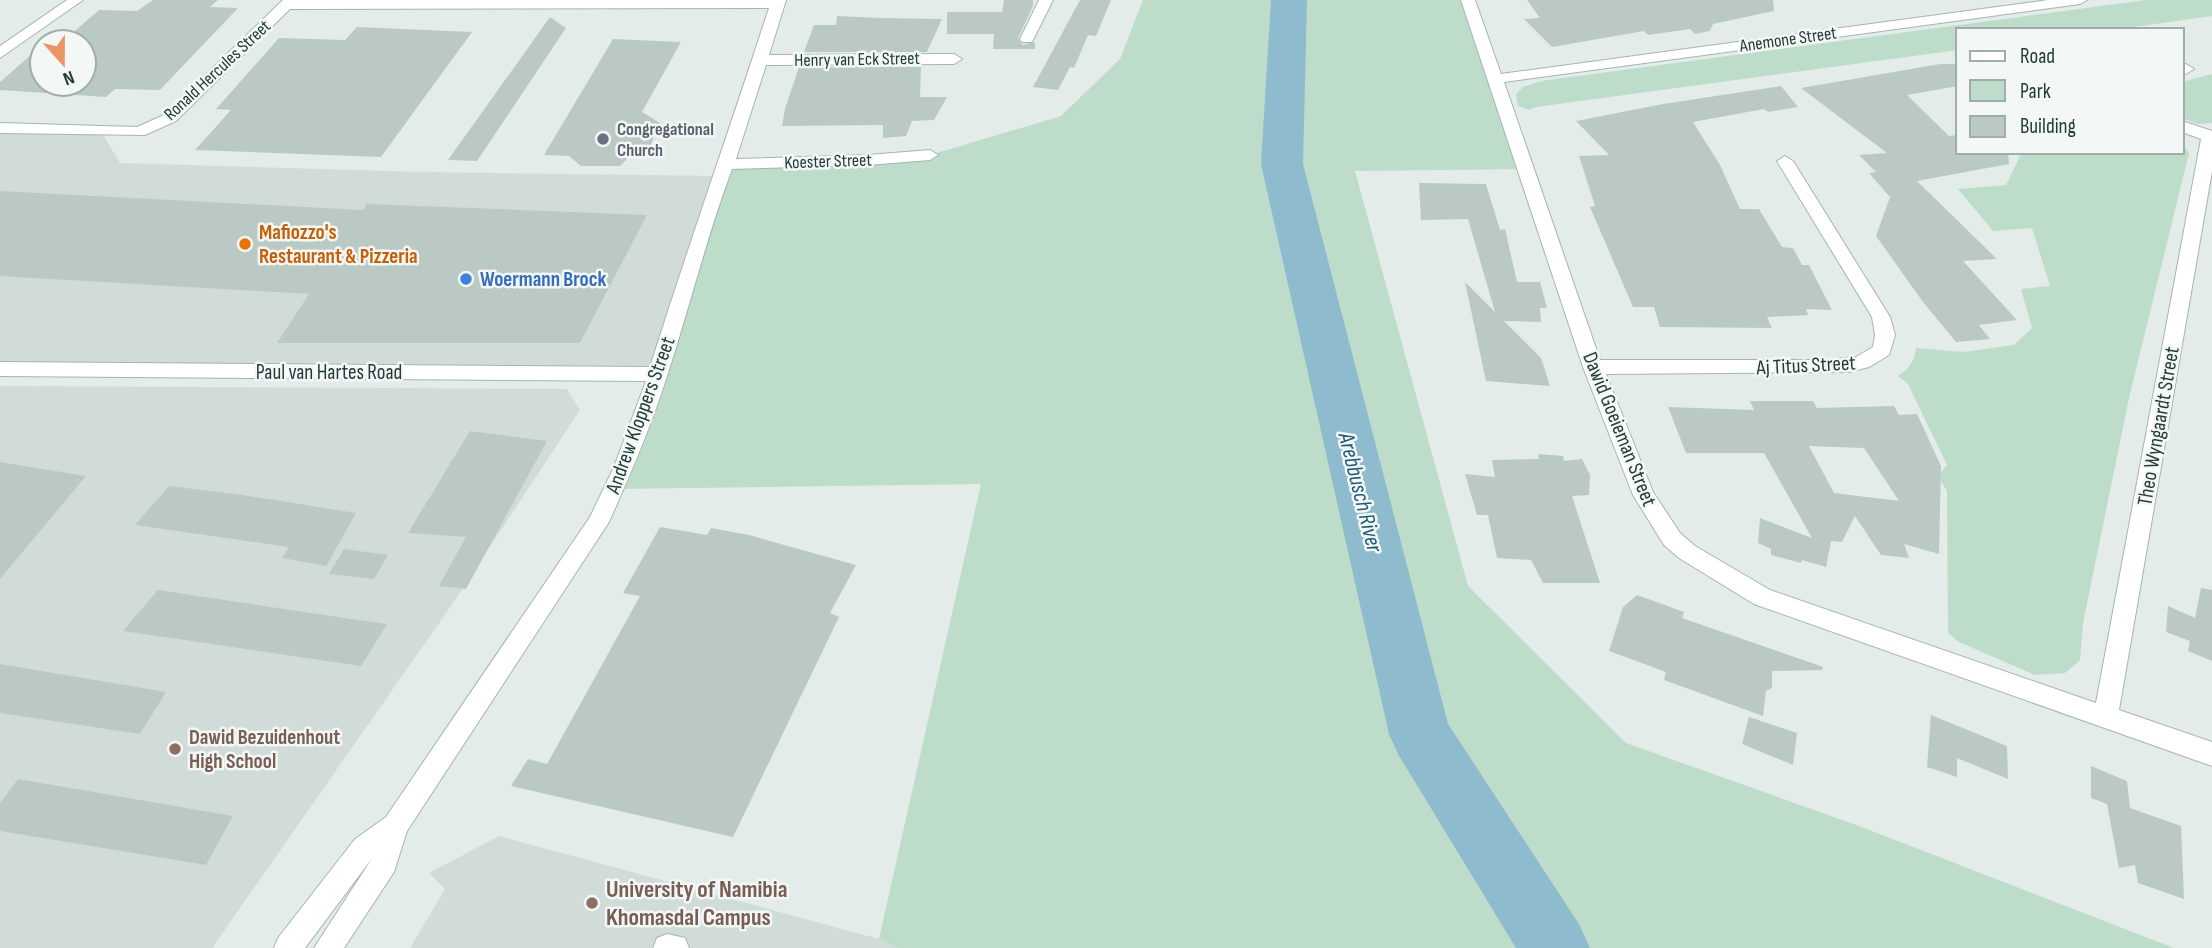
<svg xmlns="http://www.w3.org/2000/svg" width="2212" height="948" viewBox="0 0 2212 948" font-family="'Sofia Sans Condensed',sans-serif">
<rect width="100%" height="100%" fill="#e3ece9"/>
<path fill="#d1dcd8" d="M 0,129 L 102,133 L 120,163 L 423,172 L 723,176 L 658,374 L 0,369 Z
M 0,386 L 567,389 L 580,410 L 451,606 L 212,948 L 0,948 Z
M 499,836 L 879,939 L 900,948 L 410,948 L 445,889 L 429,873 Z"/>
<path fill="#bddcc9" d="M 1143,0 L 1468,0 L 1526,169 L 1355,171 L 1468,586 L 1626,743 L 1859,826 L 2174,948 L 900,948 L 879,939 L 981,484 L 614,489 L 726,164 L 930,155 L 1061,116 L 1120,59 Z
M 2146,0 L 2212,0 L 2212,16 L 2112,30 L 1958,30 L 1958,50 L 1536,107 L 1529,110 L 1518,106 L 1516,94 L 1523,87 L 1541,81 Z
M 2212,74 L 2212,123 L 2197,124 L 2182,118 L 2182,82 Z
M 2182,144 L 2189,153 L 2129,398 L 2083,623 L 2080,660 L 2065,673 L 2035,675 L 1959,642 L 1948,633 L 1947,491 L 1938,476 L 1947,465 L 1908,384 L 1898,376 C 1910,368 1914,362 1916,348 L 1963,352 L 2014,345 L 2032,328 L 2021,289 L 2050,286 L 2032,228 L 1993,231 L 1958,189 L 2006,185 L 2022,152 L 2182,152 Z"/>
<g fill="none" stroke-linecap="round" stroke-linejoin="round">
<path fill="#8ebcce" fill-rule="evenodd" d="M 1271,0 L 1307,0 L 1303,164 L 1448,724 L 1579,924 L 1590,948 L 1516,948 L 1398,754 L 1389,734 L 1261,164 Z"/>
</g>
<path fill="#bbc9c5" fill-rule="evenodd" d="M 153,0 L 218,0 L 210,7 L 238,8 L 160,90 L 115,89 L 106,97 L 0,90 L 0,82 L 42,45 L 42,84 L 84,84 L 84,42 L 62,42 L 99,10 L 137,11 Z
M 1004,0 L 1033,0 L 1033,6 L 1018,38 L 1022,45 L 1035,42 L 1035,49 L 993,49 L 994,34 L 947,34 L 947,12 L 1002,12 Z
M 1080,0 L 1111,0 L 1096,36 L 1088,35 L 1074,68 L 1070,67 L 1058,90 L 1033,87 Z
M 1527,0 L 1773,0 L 1774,11 L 1713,24 L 1710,31 L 1695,34 L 1690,29 L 1648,35 L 1644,31 L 1552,47 L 1524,19 L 1540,18 Z
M 837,16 L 882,18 L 942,19 L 927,52 L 804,52 L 814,25 L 836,25 Z
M 550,17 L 566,28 L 477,161 L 448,160 Z
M 357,27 L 472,32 L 381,157 L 195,150 L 231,110 L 216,109 L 279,38 L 345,40 Z
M 613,39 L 681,42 L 642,112 L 660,123 L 646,156 L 628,158 L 620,166 L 581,166 L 569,156 L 544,155 Z
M 1940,64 L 1958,64 L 1958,86 L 1907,95 L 1949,136 L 1958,135 L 1958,152 L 2008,152 L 2009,164 L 1917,181 L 1997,259 L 1963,261 L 2017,320 L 1979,325 L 1990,339 L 1956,342 L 1923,302 L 1876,236 L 1890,197 L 1869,173 L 1876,172 L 1859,155 L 1887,153 L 1801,88 Z
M 799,67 L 921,67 L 920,97 L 947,97 L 934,120 L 912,121 L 906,136 L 883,138 L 883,125 L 782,126 L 785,109 Z
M 1781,86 L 1798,107 L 1768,112 L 1764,109 L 1693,122 L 1720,165 L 1740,209 L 1759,209 L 1782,247 L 1793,248 L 1802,265 L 1809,265 L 1832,310 L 1806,309 L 1808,315 L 1767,317 L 1772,328 L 1660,327 L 1654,307 L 1633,307 L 1590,207 L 1595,206 L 1579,156 L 1609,155 L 1576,121 L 1663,104 Z
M 1419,183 L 1486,184 L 1500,230 L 1505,229 L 1517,282 L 1540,282 L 1547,308 L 1540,308 L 1541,322 L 1504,321 L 1541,358 L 1550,386 L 1486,381 L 1465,282 L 1495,312 L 1468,219 L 1421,220 Z
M 0,191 L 363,210 L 367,204 L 647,215 L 580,343 L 277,343 L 309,294 L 0,276 Z
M 1750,401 L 1813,401 L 1817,408 L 1894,406 L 1899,415 L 1917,414 L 1941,466 L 1939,554 L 1904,544 L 1909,558 L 1881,555 L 1855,516 L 1842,542 L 1831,541 L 1826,567 L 1802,560 L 1801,563 L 1771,555 L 1771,549 L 1758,543 L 1760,518 L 1812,538 L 1764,453 L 1686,453 L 1668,407 L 1754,410 ZM 1809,446 L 1864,448 L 1899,501 L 1834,493 Z
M 470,431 L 547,441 L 466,589 L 439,586 L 466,537 L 408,533 Z
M 1538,454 L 1563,456 L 1564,461 L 1582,459 L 1590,475 L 1589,495 L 1572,496 L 1600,583 L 1543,583 L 1531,560 L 1497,558 L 1488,515 L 1477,515 L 1465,474 L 1495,477 L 1492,460 L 1539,459 Z
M 0,462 L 86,476 L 0,579 Z
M 169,486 L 236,494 L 356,513 L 326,566 L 282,558 L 289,547 L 135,525 Z
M 660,527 L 707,535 L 711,528 L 749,535 L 856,565 L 830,613 L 839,617 L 733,837 L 511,786 L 528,759 L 547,764 L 640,596 L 623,593 Z
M 344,549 L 388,555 L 374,579 L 329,574 Z
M 2201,588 L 2212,590 L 2212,661 L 2188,651 L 2190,641 L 2166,632 L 2168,606 L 2195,618 Z
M 158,590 L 351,619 L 387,624 L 361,666 L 123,631 Z
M 1637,595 L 1684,612 L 1682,618 L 1823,667 L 1822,670 L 1772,671 L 1772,688 L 1766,691 L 1763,716 L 1664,680 L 1666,672 L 1609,651 L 1623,607 Z
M 0,664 L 166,692 L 140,734 L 0,713 Z
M 1931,715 L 2007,746 L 2008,779 L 1957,758 L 1957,777 L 1927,767 Z
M 1749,717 L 1797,733 L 1793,765 L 1742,744 Z
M 2091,766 L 2127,781 L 2130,808 L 2181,826 L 2184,899 L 2138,883 L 2135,865 L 2119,868 L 2107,804 L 2091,798 Z
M 18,779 L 233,816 L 206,865 L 0,831 L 0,803 Z"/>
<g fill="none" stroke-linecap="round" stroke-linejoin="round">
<defs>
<path id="minor" d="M 67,0 L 83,0 L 0,58 L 0,46 Z
M 283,0 L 786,0 L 769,55 L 954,54 L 962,59 L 954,64 L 766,65 L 736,159 L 868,155 L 930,150 L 938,155 L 930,160 L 868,165 L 732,169 C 707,236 690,305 668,373 C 652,424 631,473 609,522 L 407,831 L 394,872 L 344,948 L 314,948 L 373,857 L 305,948 L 274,948 L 278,938 L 355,839 L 386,817 L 590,517 L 614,467 L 646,381 L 0,376 L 0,362 L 650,367 C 688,247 730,128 769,8 L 290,9 L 176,121 L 145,135 L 0,133 L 0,123 L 137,127 L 164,115 Z
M 1039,0 L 1053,0 L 1032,42 L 1022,42 L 1020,39 Z
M 1461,0 L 1475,0 L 1501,74 L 2048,0 L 2087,0 L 2080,4 L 1504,82 L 1600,360 L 1826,360 L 1856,357 L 1873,347 L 1875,335 L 1872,317 L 1777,161 L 1785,156 L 1793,161 L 1890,317 L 1895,335 L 1889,355 L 1869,367 L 1849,372 L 1606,374 L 1653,492 L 1680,533 L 1695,546 L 1770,590 L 2096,703 L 2201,139 L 2182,132 L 2182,121 L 2212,131 L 2212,171 L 2119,710 L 2212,742 L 2212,766 L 1754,604 L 1679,558 L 1664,545 L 1633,495 L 1583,367 Z
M 2186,64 L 2194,69 L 2182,76 L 2182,65 Z
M 667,934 L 685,938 L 689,948 L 653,948 L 657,938 Z"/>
</defs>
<use href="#minor" stroke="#a6b4b1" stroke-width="2"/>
<use href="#minor" fill="#fff" fill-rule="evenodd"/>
</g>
<circle fill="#6b7280" stroke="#f3f8f6" stroke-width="2.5" cx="603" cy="139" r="7"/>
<circle fill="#e8710a" stroke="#f3f8f6" stroke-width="2.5" cx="245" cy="244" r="7"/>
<circle fill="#3f7fe0" stroke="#f3f8f6" stroke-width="2.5" cx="466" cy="279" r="7"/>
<g fill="#8d6e63" stroke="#f3f8f6" stroke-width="2.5">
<circle cx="175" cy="749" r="7"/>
<circle cx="592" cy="903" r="7"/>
</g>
<g text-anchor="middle" stroke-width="5" stroke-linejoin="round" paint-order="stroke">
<g font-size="18" fill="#233c39" stroke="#f3f8f6">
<text transform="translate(1788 39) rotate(-8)" y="6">Anemone Street</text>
<text transform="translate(857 59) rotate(-1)" y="6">Henry van Eck Street</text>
<text transform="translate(217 70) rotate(-43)" y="6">Ronald Hercules Street</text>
<text transform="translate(828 161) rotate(-2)" y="6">Koester Street</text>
</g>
<g font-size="18" font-weight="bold" fill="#5b616d" stroke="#f3f8f6" text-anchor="start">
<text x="617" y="135">Congregational<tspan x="617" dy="21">Church</tspan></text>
</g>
<g font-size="21" font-weight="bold" fill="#c56008" stroke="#f3f8f6" text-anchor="start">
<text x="259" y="239">Mafiozzo's<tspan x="259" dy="24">Restaurant &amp; Pizzeria</tspan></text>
</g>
<g font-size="21" font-weight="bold" fill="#366cbe" stroke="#f3f8f6" text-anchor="start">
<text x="480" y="286">Woermann Brock</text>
</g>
<g font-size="21" fill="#233c39" stroke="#f3f8f6">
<text transform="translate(1806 365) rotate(-3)" y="7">Aj Titus Street</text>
<text x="329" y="379">Paul van Hartes Road</text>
<text transform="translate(640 415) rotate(-70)" y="7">Andrew Kloppers Street</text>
<text transform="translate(2158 426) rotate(-80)" y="7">Theo Wyngaardt Street</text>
<text transform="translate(1620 429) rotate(68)" y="7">Dawid Goeieman Street</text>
</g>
<g font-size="21" font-weight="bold" fill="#785e54" stroke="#f3f8f6" text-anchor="start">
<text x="189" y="744">Dawid Bezuidenhout<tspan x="189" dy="24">High School</tspan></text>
</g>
<g font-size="23" font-style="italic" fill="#215c75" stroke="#f3f8f6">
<text transform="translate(1361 492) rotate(76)" y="8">Arebbusch River</text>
</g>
<g font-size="24" font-weight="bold" fill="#785e54" stroke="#f3f8f6" text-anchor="start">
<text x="606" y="897">University of Namibia<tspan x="606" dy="28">Khomasdal Campus</tspan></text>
</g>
</g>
<rect x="1956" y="28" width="228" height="126" fill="#f3f8f6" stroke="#a0adaa" stroke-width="2"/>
<rect x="1970" y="51" width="35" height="10" fill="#ffffff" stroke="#a0adaa" stroke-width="2"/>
<text x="2020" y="63" font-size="21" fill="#233c39">Road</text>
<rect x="1970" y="80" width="35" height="21" fill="#bddcc9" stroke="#a0adaa" stroke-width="2"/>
<text x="2020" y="98" font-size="21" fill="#233c39">Park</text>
<rect x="1970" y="116" width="35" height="21" fill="#bbc9c5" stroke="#a0adaa" stroke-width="2"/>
<text x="2020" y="133" font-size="21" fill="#233c39">Building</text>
<g transform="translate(63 63) rotate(159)"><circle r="33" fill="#f3f8f6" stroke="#a0adaa" stroke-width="2"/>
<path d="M0-5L12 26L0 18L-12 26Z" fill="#ea9563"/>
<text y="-10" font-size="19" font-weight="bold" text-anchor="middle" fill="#233c39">N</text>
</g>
</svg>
